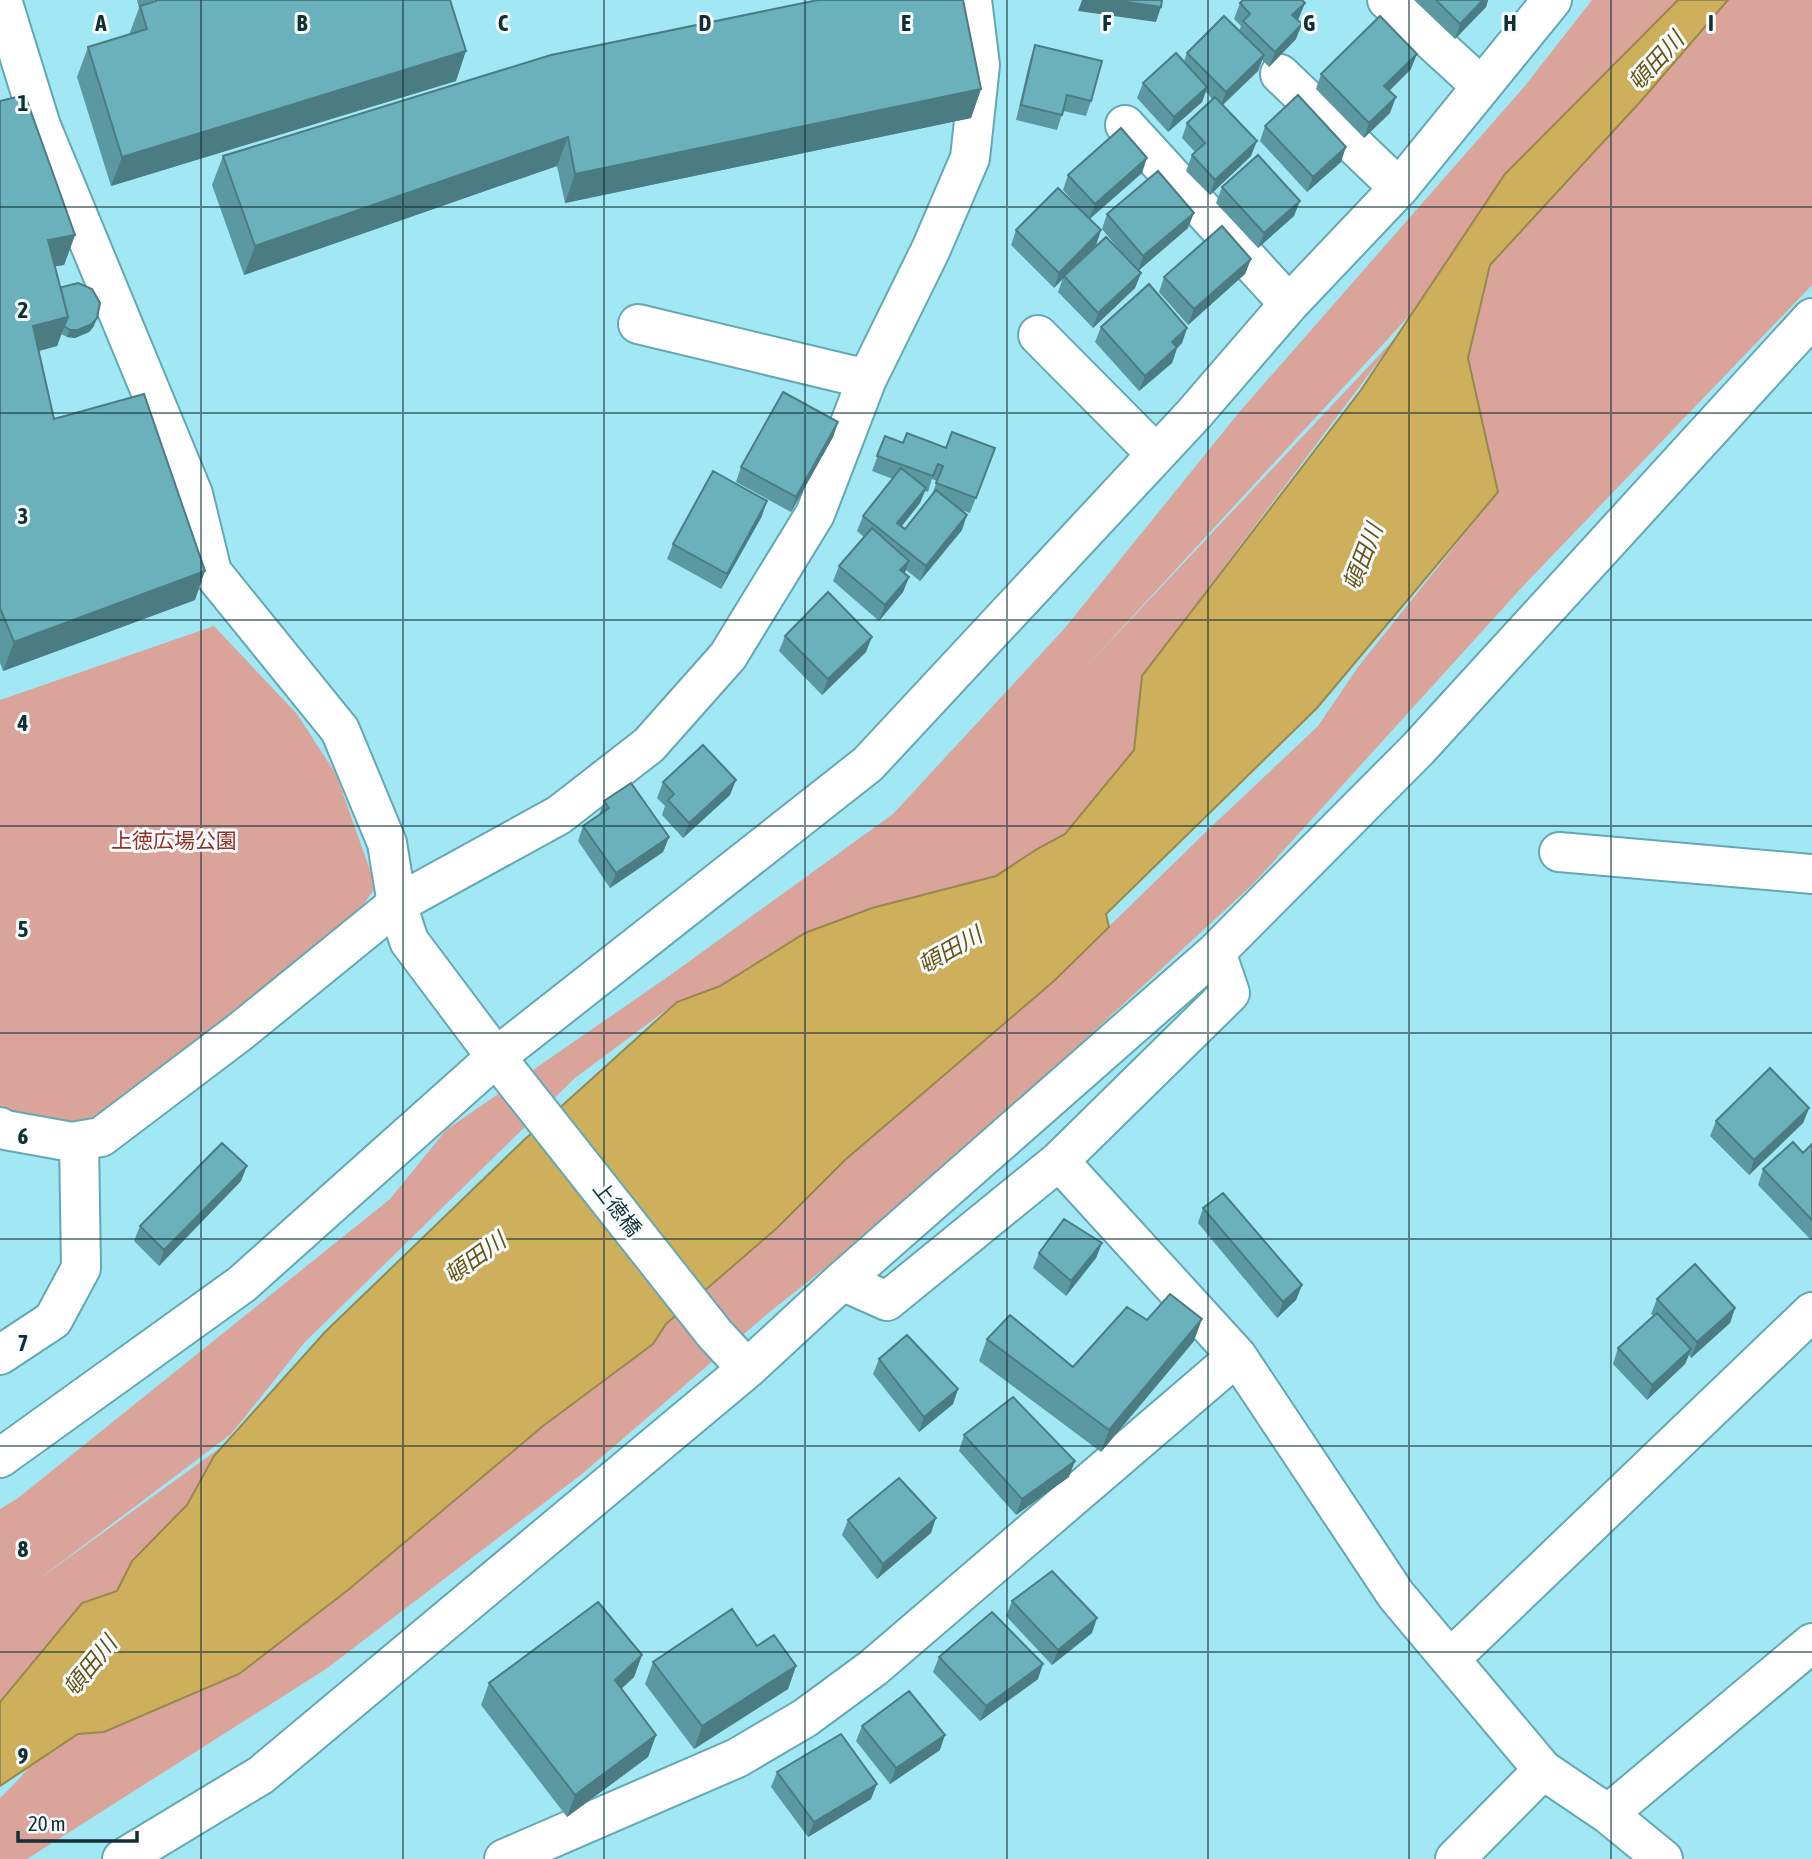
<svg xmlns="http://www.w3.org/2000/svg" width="1812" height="1859" viewBox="0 0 1812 1859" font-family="'Asap Condensed','Noto Sans JP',sans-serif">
<rect width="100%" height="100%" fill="#a1e8f4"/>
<path fill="#dba49b" d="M 1592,0 L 1692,0 L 1536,178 L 1085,668 L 1399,334 L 1142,676 L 1134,750 L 1065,834 L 1037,849 L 996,876 L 872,908 L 805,933 L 720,986 L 677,1002 L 575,1078 L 305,1342 L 231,1434 L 35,1582 L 228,1442 L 209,1466 L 187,1505 L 133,1561 L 117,1591 L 44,1650 L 0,1702 L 0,1509 L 18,1498 L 390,1199 L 446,1130 L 669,976 L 893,814 L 1064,629 L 1241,410 L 1524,87 Z
M 1728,0 L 1812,0 L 1812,285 L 1525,584 L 1252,885 L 919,1193 L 766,1315 L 582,1474 L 326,1669 L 27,1859 L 0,1859 L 0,1798 L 20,1778 L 55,1736 L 104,1732 L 239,1674 L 348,1590 L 543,1426 L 653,1345 L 666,1324 L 777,1228 L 845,1160 L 1054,980 L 1210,828 L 1318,726 L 1358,667 L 1498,492 L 1468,358 L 1490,265 L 1641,101 Z
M 214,626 L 297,714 L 336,774 L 376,887 L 355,916 L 108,1116 L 47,1128 L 0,1111 L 0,700 Z"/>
<path fill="#ceaf5b" stroke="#96894f" stroke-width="2" d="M 1678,0 L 1728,0 L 1641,101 L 1490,265 L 1468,358 L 1498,492 L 1317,708 L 1106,914 L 1109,927 L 1054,981 L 845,1160 L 777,1228 L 666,1324 L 653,1344 L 543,1426 L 348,1590 L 239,1674 L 104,1732 L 78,1734 L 0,1786 L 0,1702 L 82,1603 L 117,1591 L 132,1561 L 187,1505 L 214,1456 L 325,1332 L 524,1140 L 677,1002 L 720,986 L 805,933 L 872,908 L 996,876 L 1037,849 L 1065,834 L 1134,750 L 1142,676 L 1361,390 L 1505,174 Z"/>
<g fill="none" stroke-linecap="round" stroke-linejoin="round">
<defs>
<path id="minor" d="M 2,0 L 41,126 L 193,494 L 212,572 L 340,730 L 387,843 L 397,904 L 409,941 L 496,1057 L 714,1333 L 747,1369
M 1387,0 L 1481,86
M 1280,74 L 1399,188
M 1125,125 L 1289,304
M 638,324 L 867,379
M 1038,335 L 1156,454
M 1559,852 L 1812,874
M 1216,952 L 1230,993 L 1059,1161 L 1237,1356 L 1396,1595 L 1543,1770 L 1608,1814 L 1663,1859
M 0,1127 L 5,1130 L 72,1142 L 101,1137 L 241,1031 L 397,904 L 559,815 L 649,745 L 728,656 L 815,514 L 867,379 L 931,249 L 970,158 L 980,65 L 972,0
M 842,1281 L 887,1301 L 1059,1161
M 0,1355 L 53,1320 L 81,1268 L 79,1141
M 0,1458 L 242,1284 L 496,1057 L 868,764 L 1194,414 L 1289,304 L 1399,188 L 1552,0
M 1451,1658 L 1812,1312
M 1608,1814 L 1812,1643
M 122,1859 L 261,1775 L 747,1369 L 842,1281 L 1216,952 L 1418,749 L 1812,318
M 504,1859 L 737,1758 L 805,1718 L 873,1668 L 1237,1356
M 1455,1859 L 1543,1770"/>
</defs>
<use href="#minor" stroke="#63a8b3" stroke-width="42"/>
<use href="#minor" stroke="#fff" stroke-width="38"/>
</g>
<path fill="#5c98a2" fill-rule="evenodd" d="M 137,0 L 450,0 L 456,81 L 111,186 L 77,77 L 88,47 L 129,35 L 139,8 Z
M 1414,0 L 1488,0 L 1486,7 L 1455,39 Z
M 1240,3 L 1299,18 L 1297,20 L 1296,39 L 1269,67 L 1262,60 L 1258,71 L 1223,105 L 1251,156 L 1210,195 L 1186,171 L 1192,155 L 1195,152 L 1182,138 L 1187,123 L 1212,99 L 1206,92 L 1202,102 L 1168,132 L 1137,98 L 1143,83 L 1184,61 L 1187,53 L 1239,31 L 1241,26 L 1234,19 Z
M 1035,45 L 1091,101 L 1086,116 L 1063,111 L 1057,130 L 1016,120 L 1030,60 Z
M 1411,69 L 1389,91 L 1390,113 L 1364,138 L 1316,89 L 1321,74 Z
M 981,89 L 971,118 L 565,203 L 557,166 L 244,275 L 212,185 L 223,156 Z
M 0,101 L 75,235 L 64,265 L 54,266 L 61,289 L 94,326 L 89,332 L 75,338 L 67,337 L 61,334 L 57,346 L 39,351 L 54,419 L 195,600 L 3,671 L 0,663 Z
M 1265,126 L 1341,162 L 1307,192 L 1260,141 Z
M 1142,173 L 1090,219 L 1101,230 L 1096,245 L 1078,263 L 1127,259 L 1102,229 L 1107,214 L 1188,228 L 1138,271 L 1141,273 L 1135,288 L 1093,328 L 1058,292 L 1063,278 L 1054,288 L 1011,245 L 1016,230 L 1080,209 L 1063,190 L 1068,175 Z
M 1222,187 L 1294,216 L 1258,248 L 1216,203 Z
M 1251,259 L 1245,274 L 1188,325 L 1159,292 L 1164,277 Z
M 1101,327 L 1187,328 L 1182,343 L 1177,348 L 1172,363 L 1139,391 L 1095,342 Z
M 838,422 L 833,437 L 791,512 L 736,482 L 741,467 Z
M 885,436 L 903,443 L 946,448 L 995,448 L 970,513 L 961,510 L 962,530 L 920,581 L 906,570 L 904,573 L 909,577 L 903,592 L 879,621 L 833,581 L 839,566 L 864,537 L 857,531 L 863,516 L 893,479 L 872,471 ZM 932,479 L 937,481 L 931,497 L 905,529 L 902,526 L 920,503 L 925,491 L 928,492 Z
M 762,516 L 721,589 L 667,559 L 673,544 Z
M 785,636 L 866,652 L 822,695 L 779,651 Z
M 663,782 L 730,795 L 683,838 L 662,815 L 665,806 L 657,798 Z
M 604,801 L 669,837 L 663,852 L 610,888 L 578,841 L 583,826 L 599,815 Z
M 1809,1108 L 1803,1123 L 1749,1175 L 1710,1136 L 1716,1121 Z
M 1812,1144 L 1812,1239 L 1811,1240 L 1758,1185 L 1763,1169 L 1803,1153 Z
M 241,1181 L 159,1266 L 134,1241 L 140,1226 Z
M 1203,1208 L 1302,1285 L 1296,1300 L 1277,1318 L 1198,1223 Z
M 1102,1243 L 1096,1258 L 1066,1296 L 1033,1268 L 1039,1253 Z
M 1657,1299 L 1735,1308 L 1730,1323 L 1691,1358 L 1689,1355 L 1685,1364 L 1647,1400 L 1613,1364 L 1618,1348 L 1654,1316 L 1651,1314 Z
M 1147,1320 L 1194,1341 L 1101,1452 L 979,1361 L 987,1339 L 1073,1367 Z
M 879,1359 L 958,1389 L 953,1404 L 919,1432 L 873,1374 Z
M 964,1435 L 1069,1477 L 1016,1515 L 959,1451 Z
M 848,1520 L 931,1533 L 877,1579 L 842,1535 Z
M 1012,1601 L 1092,1633 L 1052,1665 L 1006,1616 Z
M 757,1646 L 796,1666 L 788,1689 L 694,1749 L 645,1684 L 653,1662 Z
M 642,1655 L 634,1677 L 621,1689 L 656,1735 L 648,1757 L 567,1817 L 481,1705 L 489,1683 Z
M 939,1657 L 1038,1679 L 980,1721 L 933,1672 Z
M 862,1726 L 940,1750 L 890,1784 L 856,1741 Z
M 777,1772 L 871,1799 L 808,1837 L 771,1787 Z"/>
<path fill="#4b7c84" d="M 1082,0 L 1112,0 L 1161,7 L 1156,22 L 1078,11 Z
M 1483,0 L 1488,0 L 1486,7 L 1455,39 L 1460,24 Z
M 1305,3 L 1299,18 L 1287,30 L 1292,15 Z
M 1302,24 L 1296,39 L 1269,67 L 1275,52 Z
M 466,51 L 456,81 L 111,186 L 122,157 Z
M 1417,54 L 1411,69 L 1379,101 L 1384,86 Z
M 1264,55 L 1258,71 L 1220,107 L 1226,92 Z
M 1207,87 L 1202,102 L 1168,132 L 1174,117 Z
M 981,89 L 971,118 L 565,203 L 575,174 Z
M 1396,97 L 1390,113 L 1364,138 L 1369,123 Z
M 568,137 L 557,166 L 244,275 L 255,246 Z
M 1257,141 L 1251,156 L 1210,195 L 1215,180 Z
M 1346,147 L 1341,162 L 1307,192 L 1313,177 Z
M 1147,158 L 1142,173 L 1089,219 L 1095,204 Z
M 1300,201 L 1294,216 L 1258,248 L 1264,233 Z
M 1194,213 L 1188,228 L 1138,271 L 1143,256 Z
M 1101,230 L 1096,245 L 1054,288 L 1059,273 Z
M 75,235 L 64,265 L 37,269 L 48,240 Z
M 1251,259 L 1245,274 L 1188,325 L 1194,309 Z
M 1141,273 L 1135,288 L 1093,328 L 1098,313 Z
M 68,317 L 57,346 L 23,355 L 33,326 Z
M 97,318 L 94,326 L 89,332 L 75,338 L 67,337 L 70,330 Z
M 1187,328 L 1182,343 L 1177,348 L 1172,363 L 1139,391 L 1145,376 L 1172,342 Z
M 838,422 L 833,437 L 791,512 L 796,497 Z
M 926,488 L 920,503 L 892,538 L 897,523 Z
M 767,501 L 762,516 L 721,589 L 727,574 Z
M 967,515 L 962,530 L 920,581 L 926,566 Z
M 909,561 L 904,576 L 900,570 Z
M 205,571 L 195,600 L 3,671 L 14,642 Z
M 909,577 L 903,592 L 879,621 L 885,605 Z
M 872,637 L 866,652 L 822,695 L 828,679 Z
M 736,780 L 730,795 L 683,838 L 689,823 Z
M 669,837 L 663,852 L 610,888 L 616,873 Z
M 1809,1108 L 1803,1123 L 1749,1175 L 1754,1160 Z
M 247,1166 L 241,1181 L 159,1266 L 164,1250 Z
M 1102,1243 L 1096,1258 L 1066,1296 L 1071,1281 Z
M 1302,1285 L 1296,1300 L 1277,1318 L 1283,1302 Z
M 1735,1308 L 1730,1323 L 1691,1358 L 1697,1342 Z
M 1202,1319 L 1194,1341 L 1101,1452 L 1109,1430 Z
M 1691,1349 L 1685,1364 L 1647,1400 L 1652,1385 Z
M 958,1389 L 953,1404 L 919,1432 L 924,1417 Z
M 1075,1461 L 1069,1477 L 1016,1515 L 1022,1499 Z
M 936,1518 L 931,1533 L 877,1579 L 883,1564 Z
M 1097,1618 L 1092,1633 L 1052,1665 L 1058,1650 Z
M 642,1655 L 634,1677 L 607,1702 L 615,1680 Z
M 1043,1664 L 1038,1679 L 980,1721 L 986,1706 Z
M 796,1666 L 788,1689 L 694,1749 L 702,1726 Z
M 656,1735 L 648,1757 L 567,1817 L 575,1795 Z
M 945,1735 L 940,1750 L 890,1784 L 896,1768 Z
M 877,1784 L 871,1799 L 808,1837 L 814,1822 Z"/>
<path fill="#6bb1bc" stroke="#4b7c84" stroke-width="2" d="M 156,0 L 450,0 L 466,51 L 122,157 L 88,47 L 147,29 L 140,6 L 156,1 Z
M 818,0 L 963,0 L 981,89 L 575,174 L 568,137 L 255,246 L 223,156 L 551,55 Z
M 1112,0 L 1162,0 L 1161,7 Z
M 1243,0 L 1302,0 L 1305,3 L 1292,15 L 1302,24 L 1275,52 L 1243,21 L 1250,14 L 1240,3 Z
M 1436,0 L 1483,0 L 1460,24 Z
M 1224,16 L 1264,55 L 1226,92 L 1187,53 Z
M 1380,16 L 1417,54 L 1384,86 L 1396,97 L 1369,123 L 1321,74 Z
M 1035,45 L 1102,61 L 1091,101 L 1067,95 L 1062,115 L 1021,105 Z
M 1176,53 L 1207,87 L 1174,117 L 1143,83 Z
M 25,95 L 75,235 L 48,240 L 68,317 L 33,326 L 54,419 L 144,394 L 205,571 L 14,642 L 0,608 L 0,101 Z
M 1298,95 L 1346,147 L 1313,177 L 1265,126 Z
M 1215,97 L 1257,141 L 1215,180 L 1192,155 L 1205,143 L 1187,123 Z
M 1121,128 L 1147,158 L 1095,204 L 1068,175 Z
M 1258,155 L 1300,201 L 1264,233 L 1222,187 Z
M 1158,171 L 1194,213 L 1143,256 L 1107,214 Z
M 1058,188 L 1101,230 L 1059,273 L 1016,230 Z
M 1222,226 L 1251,259 L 1194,309 L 1164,277 Z
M 1106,237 L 1141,273 L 1098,313 L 1064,276 Z
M 78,283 L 92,289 L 100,303 L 97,318 L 92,324 L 78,330 L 70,330 L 64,326 L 68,317 L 61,289 L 62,287 Z
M 1149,284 L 1187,328 L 1172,342 L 1177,347 L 1145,376 L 1101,327 Z
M 783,392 L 838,422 L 796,497 L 741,467 Z
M 952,432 L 995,448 L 976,498 L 936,483 L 943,466 L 938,464 L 933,476 L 877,456 L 885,436 L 903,443 L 907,433 L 946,448 Z
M 901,468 L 926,488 L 897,523 L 905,529 L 936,490 L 967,515 L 926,566 L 863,516 Z
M 713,471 L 767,501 L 727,574 L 673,544 Z
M 872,528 L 909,561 L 900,570 L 909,577 L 885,605 L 839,566 Z
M 828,592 L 872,637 L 828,679 L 785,636 Z
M 703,745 L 736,780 L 689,823 L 668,800 L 674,794 L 663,782 Z
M 631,783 L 669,837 L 616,873 L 583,826 L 609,808 L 604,801 Z
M 1770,1068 L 1809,1108 L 1754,1160 L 1716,1121 Z
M 1793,1142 L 1803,1153 L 1812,1144 L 1812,1220 L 1763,1169 Z
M 222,1143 L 247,1166 L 164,1250 L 140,1226 Z
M 1223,1193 L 1302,1285 L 1283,1302 L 1203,1208 Z
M 1064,1219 L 1102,1243 L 1071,1281 L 1039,1253 Z
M 1695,1264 L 1735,1308 L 1697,1342 L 1657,1299 Z
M 1170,1294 L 1202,1319 L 1109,1430 L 987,1339 L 1010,1315 L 1073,1367 L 1127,1307 L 1147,1320 Z
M 1657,1313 L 1691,1349 L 1652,1385 L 1618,1348 Z
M 907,1335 L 958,1389 L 924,1417 L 879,1359 Z
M 1013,1397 L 1075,1461 L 1022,1499 L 964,1435 Z
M 899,1478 L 936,1518 L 883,1564 L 848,1520 Z
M 1052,1571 L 1097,1618 L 1058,1650 L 1012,1601 Z
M 598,1602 L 642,1655 L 615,1680 L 656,1735 L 575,1795 L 489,1683 Z
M 732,1609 L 757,1646 L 774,1635 L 796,1666 L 702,1726 L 653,1662 Z
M 992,1612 L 1043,1664 L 986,1706 L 939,1657 Z
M 909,1691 L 945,1735 L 896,1768 L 862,1726 Z
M 841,1734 L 877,1784 L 814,1822 L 777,1772 Z"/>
<path fill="none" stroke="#122f34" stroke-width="2" stroke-opacity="0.55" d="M 201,0 L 201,1859M 403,0 L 403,1859M 604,0 L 604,1859M 805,0 L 805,1859M 1007,0 L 1007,1859M 1208,0 L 1208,1859M 1409,0 L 1409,1859M 1611,0 L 1611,1859M 0,207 L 1812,207M 0,413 L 1812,413M 0,620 L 1812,620M 0,826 L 1812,826M 0,1033 L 1812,1033M 0,1239 L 1812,1239M 0,1446 L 1812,1446M 0,1652 L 1812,1652"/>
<g text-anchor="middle" stroke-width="6" stroke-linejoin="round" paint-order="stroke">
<g font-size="21" fill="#962f25" stroke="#f6fcfe">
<text x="174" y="848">上徳広場公園</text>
</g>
<g font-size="21" fill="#122f34" stroke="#f6fcfe">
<text transform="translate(617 1209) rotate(52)" y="7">上徳橋</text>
</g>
<g font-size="23" font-style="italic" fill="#695414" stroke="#f6fcfe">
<text transform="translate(1656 61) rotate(-48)" y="8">頓田川</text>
<text transform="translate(1363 557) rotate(-69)" y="8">頓田川</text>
<text transform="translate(950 950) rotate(-30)" y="8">頓田川</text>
<text transform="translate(475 1258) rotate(-36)" y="8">頓田川</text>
<text transform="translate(90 1666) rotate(-51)" y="8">頓田川</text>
</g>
</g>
<g font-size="23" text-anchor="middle" font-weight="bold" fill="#122f34" stroke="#f6fcfe" stroke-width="6" stroke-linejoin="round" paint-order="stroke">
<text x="101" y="31">A</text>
<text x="302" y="31">B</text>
<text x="503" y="31">C</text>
<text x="705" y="31">D</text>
<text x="906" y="31">E</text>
<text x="1107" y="31">F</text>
<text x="1309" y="31">G</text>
<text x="1510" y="31">H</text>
<text x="1711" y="31">I</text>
<text x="23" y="111">1</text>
<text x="23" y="318">2</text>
<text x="23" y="524">3</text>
<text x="23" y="731">4</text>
<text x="23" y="937">5</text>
<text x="23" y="1144">6</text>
<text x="23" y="1351">7</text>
<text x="23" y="1557">8</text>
<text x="23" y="1764">9</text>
</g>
<path d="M18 1831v10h119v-10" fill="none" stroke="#122f34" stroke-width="3.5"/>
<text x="28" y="1831" font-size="21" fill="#122f34" stroke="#f6fcfe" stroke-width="5" paint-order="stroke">20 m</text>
</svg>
